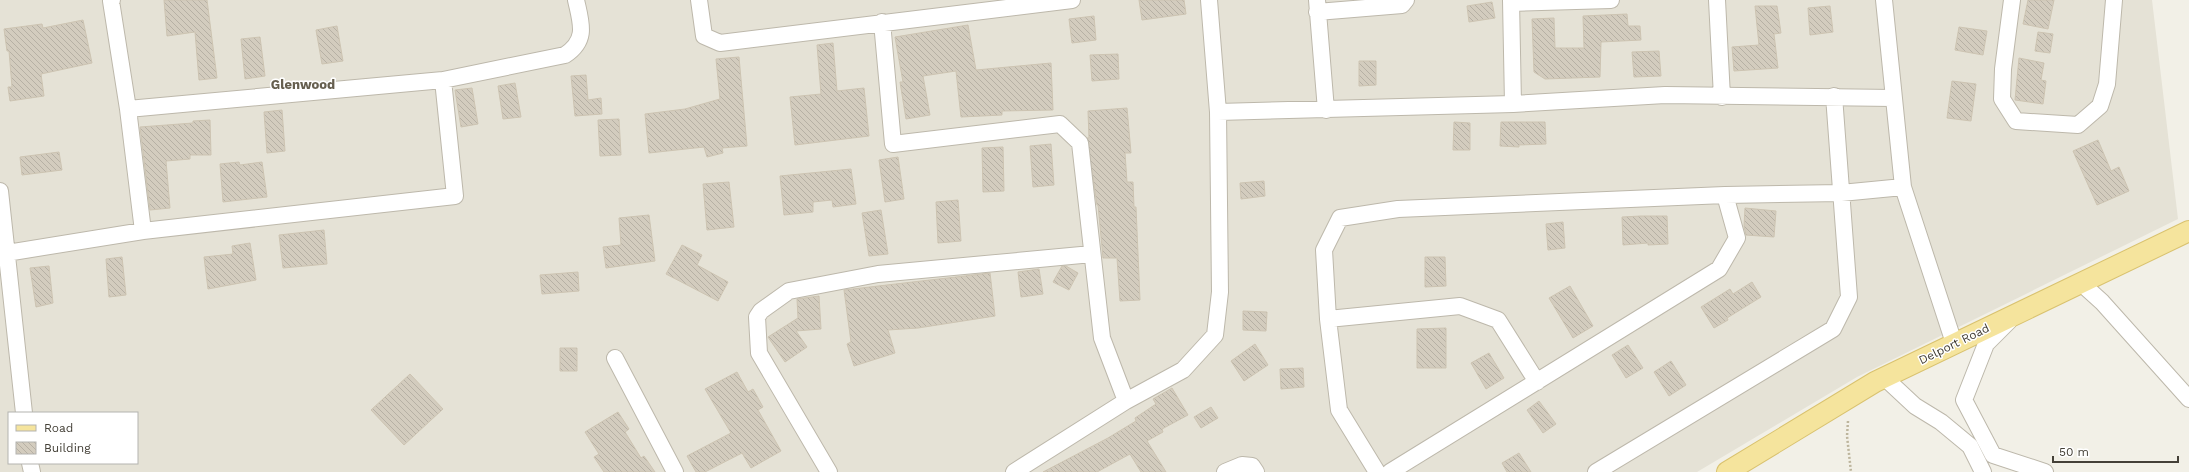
<svg xmlns="http://www.w3.org/2000/svg" width="2189" height="472" viewBox="0 0 2189 472" font-family="'Work Sans',sans-serif">
<defs>
<pattern id="building-back-hatch" width="6" height="6" patternUnits="userSpaceOnUse"><rect width="6" height="6" fill="#d3ccbe"/><path d="M-1 5l2 2M0 0l6 6M5-1l2 2" fill="none" stroke="#b6b0a4"/></pattern>
</defs>
<rect width="100%" height="100%" fill="#f2f0e7"/>
<path fill="#e5e2d6" fill-rule="evenodd" d="M 0,0 L 2152,0 L 2178,219 L 1857,377 L 1697,472 L 0,472 ZM 9,413 L 137,413 L 137,463 L 9,463 Z"/>
<path fill="url(#building-back-hatch)" stroke="#cdc4b2" d="M 164,0 L 207,0 L 217,78 L 199,80 L 195,32 L 167,36 Z
M 1139,0 L 1184,0 L 1186,14 L 1142,20 Z
M 2028,0 L 2054,0 L 2048,29 L 2023,24 Z
M 1492,2 L 1495,18 L 1469,22 L 1467,6 Z
M 1755,6 L 1777,6 L 1781,33 L 1774,34 L 1778,68 L 1734,71 L 1732,47 L 1759,45 Z
M 1830,6 L 1833,32 L 1810,35 L 1808,8 Z
M 1627,14 L 1628,26 L 1640,26 L 1641,40 L 1601,42 L 1600,77 L 1545,79 L 1534,72 L 1532,19 L 1554,18 L 1555,48 L 1584,48 L 1583,16 Z
M 1094,16 L 1096,40 L 1072,43 L 1069,19 Z
M 83,20 L 92,63 L 41,74 L 44,96 L 10,101 L 8,87 L 12,87 L 9,51 L 7,51 L 4,29 L 42,24 L 43,28 Z
M 968,25 L 976,70 L 1051,63 L 1053,110 L 1002,111 L 1002,115 L 961,117 L 956,71 L 923,76 L 930,115 L 906,119 L 900,82 L 903,82 L 895,37 Z
M 337,26 L 343,61 L 322,64 L 316,30 Z
M 1959,27 L 1987,31 L 1983,55 L 1955,50 Z
M 2038,32 L 2053,34 L 2050,53 L 2035,51 Z
M 260,37 L 265,76 L 245,79 L 241,39 Z
M 833,43 L 837,91 L 864,88 L 869,136 L 795,145 L 790,97 L 821,94 L 817,45 Z
M 1659,51 L 1661,76 L 1634,77 L 1632,52 Z
M 1118,54 L 1119,79 L 1092,81 L 1090,55 Z
M 739,57 L 747,146 L 722,148 L 723,153 L 707,157 L 704,147 L 649,153 L 645,114 L 685,109 L 720,99 L 716,59 Z
M 2019,58 L 2044,63 L 2041,80 L 2046,81 L 2043,104 L 2015,100 Z
M 1359,61 L 1376,61 L 1376,85 L 1359,86 Z
M 586,75 L 588,100 L 601,98 L 602,114 L 575,116 L 571,76 Z
M 1952,81 L 1976,84 L 1971,121 L 1947,118 Z
M 515,83 L 521,117 L 503,119 L 498,86 Z
M 472,88 L 478,124 L 461,127 L 455,90 Z
M 1127,108 L 1131,153 L 1125,153 L 1127,182 L 1133,182 L 1134,207 L 1136,207 L 1140,300 L 1120,301 L 1117,258 L 1103,258 L 1098,205 L 1097,205 L 1087,138 L 1089,138 L 1088,111 Z
M 282,110 L 285,151 L 267,153 L 264,112 Z
M 619,119 L 621,155 L 600,156 L 598,120 Z
M 210,120 L 211,155 L 190,155 L 190,159 L 166,161 L 170,208 L 150,210 L 140,127 L 193,123 L 193,121 Z
M 1454,122 L 1470,123 L 1470,150 L 1453,150 Z
M 1501,122 L 1545,122 L 1546,144 L 1519,145 L 1519,147 L 1500,146 Z
M 2098,140 L 2111,171 L 2119,167 L 2129,191 L 2097,205 L 2073,151 Z
M 1051,144 L 1054,185 L 1033,187 L 1030,146 Z
M 1003,147 L 1004,191 L 983,192 L 982,148 Z
M 59,152 L 62,170 L 22,175 L 20,157 Z
M 898,157 L 904,199 L 885,202 L 879,160 Z
M 239,162 L 240,165 L 262,162 L 267,197 L 223,202 L 220,164 Z
M 851,169 L 856,204 L 833,207 L 832,200 L 813,202 L 813,212 L 784,215 L 780,176 Z
M 1264,181 L 1265,196 L 1241,199 L 1240,183 Z
M 729,182 L 734,227 L 707,230 L 703,184 Z
M 958,200 L 961,241 L 938,243 L 936,202 Z
M 1745,208 L 1776,211 L 1774,237 L 1746,235 L 1744,226 Z
M 881,210 L 888,254 L 869,256 L 862,213 Z
M 649,215 L 655,261 L 606,268 L 603,247 L 621,245 L 619,218 Z
M 1641,216 L 1667,216 L 1668,244 L 1648,245 L 1648,243 L 1623,245 L 1622,217 Z
M 1563,222 L 1565,248 L 1548,250 L 1546,224 Z
M 324,230 L 327,264 L 283,268 L 279,235 Z
M 250,243 L 256,280 L 208,289 L 204,257 L 233,254 L 232,246 Z
M 682,245 L 702,255 L 697,265 L 728,282 L 718,301 L 666,274 Z
M 122,257 L 126,295 L 109,297 L 106,259 Z
M 1425,257 L 1445,257 L 1446,286 L 1425,287 Z
M 49,266 L 53,303 L 36,307 L 30,268 Z
M 1062,266 L 1066,266 L 1078,273 L 1069,290 L 1053,282 Z
M 1039,269 L 1043,294 L 1021,297 L 1018,272 Z
M 578,272 L 579,291 L 542,294 L 540,275 Z
M 990,273 L 995,316 L 918,328 L 888,330 L 895,353 L 854,366 L 847,344 L 851,342 L 844,290 Z
M 1752,282 L 1761,297 L 1727,318 L 1728,320 L 1714,328 L 1701,307 L 1730,289 L 1733,294 Z
M 1570,286 L 1593,326 L 1573,338 L 1549,298 Z
M 819,296 L 821,329 L 796,331 L 807,347 L 785,362 L 768,337 L 798,318 L 797,299 Z
M 1243,311 L 1267,312 L 1266,331 L 1243,330 Z
M 1446,328 L 1446,368 L 1417,368 L 1417,329 Z
M 1255,344 L 1268,365 L 1244,381 L 1231,361 Z
M 1628,345 L 1643,368 L 1626,378 L 1612,355 Z
M 560,348 L 577,348 L 577,371 L 560,371 Z
M 1489,353 L 1504,378 L 1486,389 L 1471,363 Z
M 1671,361 L 1686,385 L 1669,396 L 1654,372 Z
M 1303,368 L 1304,387 L 1281,389 L 1280,369 Z
M 737,372 L 748,392 L 753,389 L 763,407 L 758,410 L 781,451 L 751,468 L 742,453 L 705,472 L 696,472 L 687,456 L 731,433 L 705,389 Z
M 410,374 L 443,409 L 404,445 L 371,410 Z
M 1172,388 L 1188,415 L 1162,429 L 1163,432 L 1147,441 L 1166,472 L 1141,472 L 1130,454 L 1097,472 L 1043,472 L 1108,438 L 1136,421 L 1135,418 L 1156,404 L 1153,399 Z
M 1539,401 L 1556,424 L 1543,433 L 1527,410 Z
M 1211,407 L 1218,418 L 1201,428 L 1194,417 Z
M 618,412 L 629,429 L 625,432 L 641,458 L 644,456 L 655,472 L 604,472 L 594,457 L 599,454 L 585,432 Z
M 1519,453 L 1531,472 L 1507,472 L 1502,463 Z"/>
<g fill="none" stroke-linecap="round" stroke-linejoin="round">
<defs>
<path id="minor" d="M 112,0 L 111,1 L 128,109 L 143,231
M 699,0 L 704,36 L 720,43 L 1072,0
M 1317,0 L 1326,110
M 1511,0 L 1513,104
M 1717,0 L 1722,97
M 1884,0 L 1903,187 L 1954,343
M 2012,0 L 2003,69 L 2002,99 L 2016,121 L 2078,125 L 2100,106 L 2107,84 L 2114,0
M 1511,3 L 1611,0
M 1317,12 L 1402,5 L 1406,0
M 882,22 L 893,144 L 1060,124 L 1080,143 L 1102,338 L 1126,401
M 128,109 L 443,80 L 565,55 C 588,40 581,23 576,0
M 1218,112 L 1513,104 L 1665,95 L 1893,98
M 0,191 L 24,413
M 0,254 L 143,231 L 455,196 L 443,80
M 2081,283 L 2102,302 L 2189,399
M 1328,319 L 1460,306 L 1498,320 L 1537,382
M 2009,321 L 1986,344 L 1964,400 L 1993,455 L 2045,472
M 615,358 L 675,472
M 1885,378 L 1915,406 L 1941,422 L 1970,446 L 1983,472
M 30,463 L 32,472
M 829,472 L 759,353 L 757,317 L 761,311 L 789,291 L 878,274 L 1092,254
M 1014,472 L 1126,401 L 1183,370 L 1215,335 L 1220,292 L 1218,112 L 1209,0
M 1225,472 L 1242,465 L 1252,466 L 1256,472
M 1377,472 L 1339,410 L 1328,319 L 1324,250 L 1340,218 L 1398,209 L 1725,195 L 1841,193 L 1903,187
M 1390,472 L 1719,269 L 1737,238 L 1725,195
M 1596,472 L 1833,329 L 1849,297 L 1834,96"/>
<path id="major" d="M 1727,472 L 1875,382 L 2189,231"/>
</defs>
<use href="#minor" stroke="#bdb8ab" stroke-width="18"/>
<use href="#major" stroke="#d9c26f" stroke-width="22"/>
<path stroke="#bdb59d" stroke-width="2.5" stroke-dasharray="2 2" stroke-linecap="butt" d="M 1848,421 L 1847,436 L 1851,472"/>
<use href="#minor" stroke="#fff" stroke-width="16"/>
<use href="#major" stroke="#f5e49d" stroke-width="20"/>
</g>
<g text-anchor="middle" stroke-width="3" stroke-linejoin="round" paint-order="stroke">
<g font-size="12" fill="#444037" stroke="#fff">
<text transform="translate(1954 344) rotate(-26)" y="4">Delport Road</text>
</g>
<g font-size="13" font-weight="bold" fill="#665f4f" stroke="#fff">
<text x="303" y="89">Glenwood</text>
</g>
</g>
<rect x="8" y="412" width="130" height="52" fill="#ffffff" stroke="#b4b3af"/>
<rect x="16" y="425" width="20" height="6" fill="#f5e49d" stroke="#b4b3af"/>
<text x="44" y="432" font-size="12" fill="#444037">Road</text>
<rect x="16" y="442" width="20" height="12" fill="url(#building-back-hatch)" stroke="#b4b3af"/>
<text x="44" y="452" font-size="12" fill="#444037">Building</text>
<path d="M2053 456v6h125v-6" fill="none" stroke="#444037" stroke-width="2"/>
<text x="2059" y="456" font-size="12" fill="#444037" stroke="#ffffff" stroke-width="3" paint-order="stroke">50 m</text>
</svg>
